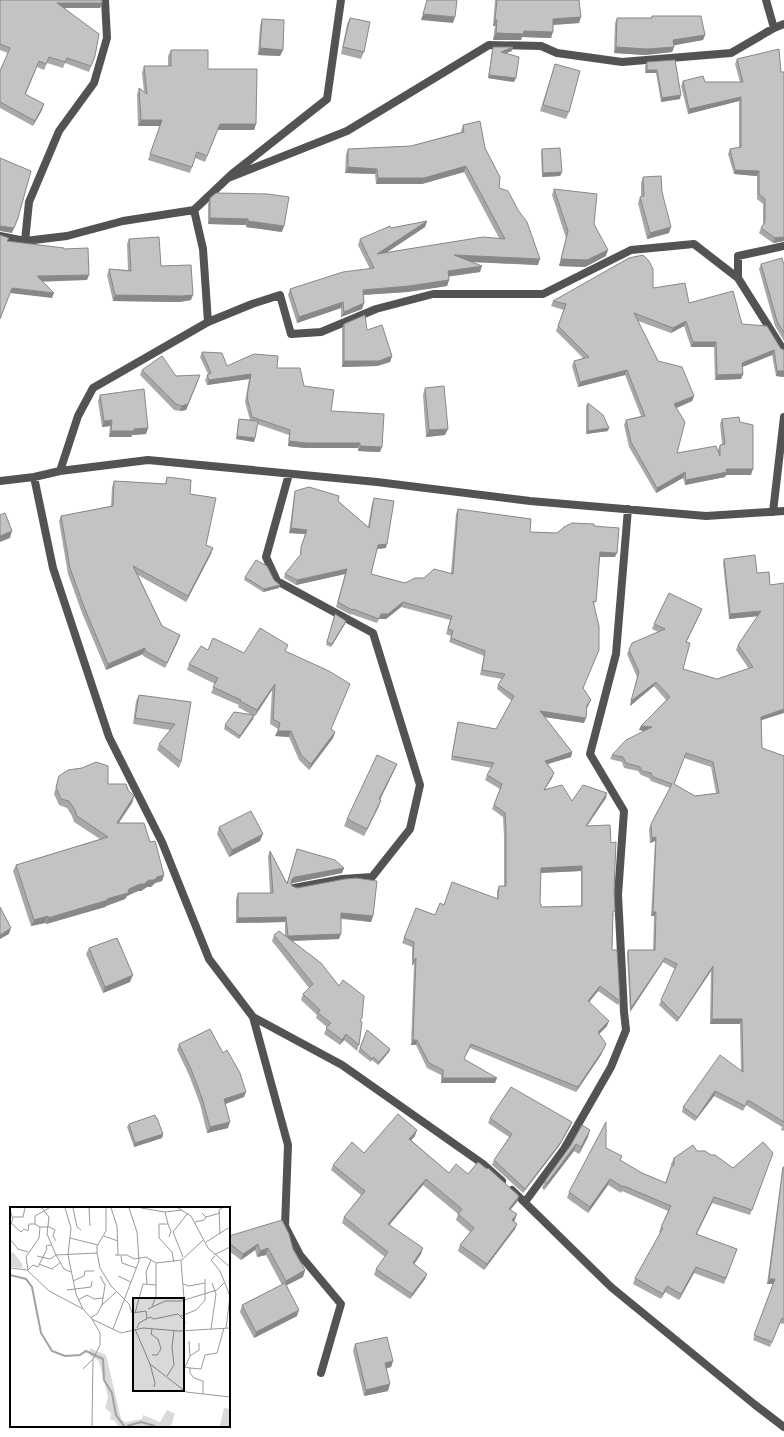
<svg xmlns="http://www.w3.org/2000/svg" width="784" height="1437" viewBox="0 0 784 1437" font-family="'Asap Condensed',sans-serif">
<rect width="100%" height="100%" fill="#fff"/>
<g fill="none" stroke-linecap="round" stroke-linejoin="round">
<path stroke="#535353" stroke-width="8" d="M 766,0 L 774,28
M 228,178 L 347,131 L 489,45 L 541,46 L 557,53 L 622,62 L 731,53 L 774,28 L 784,24
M 194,210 L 232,174 L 327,99 L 341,0
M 0,236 L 25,241 L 67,236 L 123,221 L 194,210 L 203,249 L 208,322
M 25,241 L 29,202 L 59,131 L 94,83 L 107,38 L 105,0
M 738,278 L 738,256 L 784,246
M 60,471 L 78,416 L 93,388 L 208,322 L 252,304 L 280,295 L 291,334 L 321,332 L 376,309 L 433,294 L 543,294 L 631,250 L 694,244 L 738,278 L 784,351
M 289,474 L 266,557 L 277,581 L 373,633 L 420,785 L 410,829 L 372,877 L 342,879 L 294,888
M 34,477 L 53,568 L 109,737 L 162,842 L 209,959 L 253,1017 L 342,1065 L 483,1164 L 502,1181
M 0,481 L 34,477 L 60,471 L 148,460 L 377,482 L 530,501 L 706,516 L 784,511
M 773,512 L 784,417
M 253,1017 L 288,1145 L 285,1226 L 300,1255 L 341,1304 L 321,1373
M 512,1190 L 611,1287 L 754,1404 L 784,1427
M 525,1202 L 564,1149 L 611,1067 L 626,1030 L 624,1012 L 618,895 L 624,811 L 590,754 L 616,654 L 628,509"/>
</g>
<path fill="#a8a8a8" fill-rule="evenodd" d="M 0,0 L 102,3 L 100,8 L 65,8 L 95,56 L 89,72 L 65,63 L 63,68 L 47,63 L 44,70 L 37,67 L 26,94 L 42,110 L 33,126 L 0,108 L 0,71 L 8,53 L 0,50 Z
M 495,0 L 579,0 L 579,23 L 553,25 L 551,38 L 522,37 L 521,40 L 493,40 L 495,26 L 493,26 Z
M 652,16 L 705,35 L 703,40 L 673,45 L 674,47 L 672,52 L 645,55 L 614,53 L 615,23 L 617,18 L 651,18 Z
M 350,18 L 364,52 L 361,59 L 341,54 L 347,24 Z
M 262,19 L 283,50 L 280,56 L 258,55 L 260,26 Z
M 493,47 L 512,51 L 506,53 L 514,82 L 488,78 L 492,51 Z
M 171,50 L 208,69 L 256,124 L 254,130 L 217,130 L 205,162 L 195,158 L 190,173 L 148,160 L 160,126 L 138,126 L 137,95 L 139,88 L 144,92 L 142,73 L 144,66 L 168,66 L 168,56 Z
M 737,59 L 781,72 L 784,72 L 784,241 L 773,243 L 759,233 L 761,228 L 763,225 L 763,204 L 757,199 L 757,176 L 734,174 L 728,154 L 730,149 L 739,147 L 739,101 L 688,114 L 681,86 L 683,81 L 705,82 L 740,82 L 735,64 Z
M 675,60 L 680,99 L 661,102 L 656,73 L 645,73 L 645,66 L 647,62 Z
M 555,64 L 569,112 L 566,119 L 540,111 Z
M 463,125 L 485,148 L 499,188 L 538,265 L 471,262 L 480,272 L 449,276 L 449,280 L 447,286 L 407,292 L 363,295 L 364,303 L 362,309 L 341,317 L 341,308 L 297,323 L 288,295 L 290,289 L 370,269 L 358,245 L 360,239 L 391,228 L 427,221 L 425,227 L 386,253 L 499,238 L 464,172 L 422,184 L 376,184 L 375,174 L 345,173 L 346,154 L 348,149 L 411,146 L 461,132 L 461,131 Z
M 542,149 L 562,172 L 560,176 L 542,177 L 541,152 Z
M 643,177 L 669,233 L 647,239 L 638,203 L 640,197 L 641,197 L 641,183 Z
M 554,189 L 594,224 L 606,256 L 585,267 L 559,266 L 566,238 L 552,195 Z
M 210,198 L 282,232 L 246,227 L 246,225 L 208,224 L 208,204 Z
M 129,239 L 161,266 L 191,300 L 179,302 L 113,301 L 107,275 L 109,269 L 128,270 L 127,244 Z
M 761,264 L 784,265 L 784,341 L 775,326 L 759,269 Z
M 653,288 L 689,303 L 742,324 L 784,350 L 784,377 L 776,376 L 772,355 L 742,367 L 743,374 L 741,379 L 715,380 L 714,347 L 691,347 L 684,326 L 671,333 L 638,321 L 658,361 L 694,396 L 692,401 L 676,408 L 677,453 L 718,450 L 720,445 L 722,444 L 720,424 L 722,419 L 740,422 L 751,475 L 726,475 L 725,477 L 685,485 L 683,478 L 656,493 L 629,447 L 624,425 L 626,420 L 641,416 L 625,375 L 578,387 L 572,366 L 574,361 L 583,358 L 556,331 L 564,310 L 551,306 L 553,301 Z
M 344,324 L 367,330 L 392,356 L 390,362 L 377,366 L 342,367 L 342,329 Z
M 202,352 L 227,366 L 277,368 L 304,386 L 331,411 L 380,452 L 358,451 L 358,448 L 305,448 L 288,446 L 289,435 L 257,424 L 255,438 L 254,442 L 236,439 L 238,423 L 239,419 L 250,420 L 245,402 L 249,379 L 207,385 L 205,380 L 208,374 L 200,357 Z
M 142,370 L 198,381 L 186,410 L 180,411 L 174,410 L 140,375 Z
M 425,388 L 445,435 L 426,437 L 423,395 Z
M 100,395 L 148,428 L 146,434 L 132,435 L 131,437 L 109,437 L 110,426 L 102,427 L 98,401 Z
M 588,403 L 608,431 L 586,434 L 586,406 Z
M 167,477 L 190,494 L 206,545 L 213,548 L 211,554 L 186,602 L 138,575 L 162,626 L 178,641 L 165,668 L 143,656 L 143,654 L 106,670 L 82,613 L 68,574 L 59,521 L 61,516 L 111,506 L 112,487 L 114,481 L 165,484 Z
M 295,491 L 338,501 L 368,527 L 372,503 L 374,498 L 386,548 L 377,549 L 371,574 L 405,583 L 424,578 L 451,573 L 456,514 L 458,509 L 530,532 L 557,533 L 594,526 L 615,557 L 599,557 L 594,606 L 583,688 L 591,700 L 589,705 L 587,708 L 584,723 L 544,717 L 572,752 L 571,757 L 548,764 L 554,773 L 552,778 L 545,789 L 572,801 L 606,798 L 587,826 L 614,916 L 613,916 L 612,950 L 620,1001 L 618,1005 L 598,991 L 589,1002 L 607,1026 L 599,1034 L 601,1055 L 576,1092 L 470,1048 L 464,1059 L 495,1083 L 441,1083 L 441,1075 L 427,1068 L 416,1045 L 411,1045 L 414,963 L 412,966 L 412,947 L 402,943 L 416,908 L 435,915 L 444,905 L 497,899 L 497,891 L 499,886 L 504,886 L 504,836 L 503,817 L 492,809 L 500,789 L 485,780 L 487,775 L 492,768 L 451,760 L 457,726 L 458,722 L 496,729 L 512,701 L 497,689 L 498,685 L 502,679 L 480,675 L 484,656 L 449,642 L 451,636 L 446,634 L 450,620 L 401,607 L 386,619 L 379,619 L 377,623 L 351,614 L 351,615 L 336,607 L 345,574 L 296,585 L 284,578 L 285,574 L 300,556 L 300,552 L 305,534 L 289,533 L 294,496 ZM 581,871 L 581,906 L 541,907 L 540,904 L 540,873 Z
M 724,559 L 757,573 L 762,748 L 784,756 L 784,1131 L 781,1130 L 782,1127 L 746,1105 L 743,1111 L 714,1096 L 695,1121 L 682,1112 L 683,1107 L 741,1070 L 740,1024 L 710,1024 L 711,971 L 677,1022 L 659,1005 L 675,969 L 663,962 L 630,1012 L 627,954 L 628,950 L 653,950 L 654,916 L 651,916 L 655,841 L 650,843 L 649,829 L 651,824 L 670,788 L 651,781 L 649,778 L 641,775 L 638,771 L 624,768 L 622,762 L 610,759 L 612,755 L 644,731 L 639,730 L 641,726 L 666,700 L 654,686 L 630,706 L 637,677 L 627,654 L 629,650 L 658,632 L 652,629 L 654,624 L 700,614 L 686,642 L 683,669 L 717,679 L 749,669 L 736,650 L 738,645 L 758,616 L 729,619 L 723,563 ZM 684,758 L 711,767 L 716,793 L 695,796 L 674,784 Z
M 245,577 L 274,580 L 279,588 L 263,592 L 244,580 Z
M 335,614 L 345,624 L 331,647 L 326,645 Z
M 208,650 L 244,653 L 286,652 L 350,684 L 331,729 L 335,732 L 333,738 L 309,770 L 299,760 L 289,737 L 275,736 L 278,729 L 270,724 L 272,690 L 255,716 L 254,716 L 253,719 L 239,739 L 224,729 L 225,725 L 252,715 L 238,707 L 239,705 L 211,693 L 215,684 L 187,670 L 189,664 Z
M 139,695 L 191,702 L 181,762 L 179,768 L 157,750 L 159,744 L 170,730 L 133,724 L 136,701 Z
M 397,764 L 394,771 L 380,799 L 379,806 L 364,836 L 344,826 L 347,819 Z
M 59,776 L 108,784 L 128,790 L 134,796 L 132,803 L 119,823 L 150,842 L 164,875 L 162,881 L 155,883 L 151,887 L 147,887 L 141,891 L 138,891 L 127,896 L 125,899 L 106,906 L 105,907 L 46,924 L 45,923 L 31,926 L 13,871 L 16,865 L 100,839 L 74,822 L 72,816 L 67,808 L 59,805 L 54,794 Z
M 219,827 L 260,841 L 229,857 L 217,834 Z
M 297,849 L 344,868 L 342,873 L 293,883 L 291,884 L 292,886 L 373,916 L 371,922 L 341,919 L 339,939 L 292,941 L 361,1021 L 359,1045 L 357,1051 L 344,1040 L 340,1045 L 324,1034 L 327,1027 L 316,1018 L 317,1015 L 301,1000 L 303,994 L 309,988 L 272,941 L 274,935 L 285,936 L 285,922 L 236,923 L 236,899 L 238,893 L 270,893 L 268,856 L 270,851 L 287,884 Z
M 89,948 L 130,982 L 103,993 L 86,954 Z
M 367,1030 L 390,1049 L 389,1052 L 378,1065 L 372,1060 L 371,1062 L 358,1052 Z
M 179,1044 L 223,1053 L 244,1097 L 226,1104 L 228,1128 L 207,1133 L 200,1104 L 189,1075 L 177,1050 Z
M 490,1118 L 572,1122 L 570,1127 L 559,1146 L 523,1193 L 492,1165 L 494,1160 L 509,1137 L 488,1123 Z
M 129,1124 L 163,1134 L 162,1138 L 134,1147 L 127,1127 Z
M 415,1136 L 411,1140 L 449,1173 L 468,1174 L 519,1196 L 517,1202 L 510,1210 L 515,1220 L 514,1221 L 517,1224 L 515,1229 L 484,1270 L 458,1251 L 460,1245 L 470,1232 L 456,1220 L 458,1214 L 423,1185 L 389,1225 L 421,1254 L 414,1264 L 425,1279 L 410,1299 L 374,1275 L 376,1269 L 385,1257 L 342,1223 L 344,1217 L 361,1195 L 331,1170 L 333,1165 L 364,1153 Z
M 588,1137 L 579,1154 L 574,1151 L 544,1190 L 542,1188 L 545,1181 L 571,1145 Z
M 606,1148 L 621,1161 L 642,1173 L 665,1183 L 671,1167 L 671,1164 L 674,1158 L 697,1151 L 733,1168 L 773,1153 L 750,1215 L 712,1203 L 697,1234 L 737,1249 L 724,1284 L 694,1273 L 679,1300 L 665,1292 L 661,1299 L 633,1284 L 635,1278 L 660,1233 L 659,1232 L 661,1227 L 668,1211 L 622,1191 L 621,1193 L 608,1185 L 588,1213 L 567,1198 L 569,1192 Z
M 783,1167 L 784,1167 L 784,1324 L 780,1323 L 770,1347 L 753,1340 L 773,1284 L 767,1284 L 782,1171 Z
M 229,1236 L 293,1249 L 305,1270 L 303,1277 L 287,1285 L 297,1316 L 254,1338 L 240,1312 L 242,1305 L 282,1285 L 266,1255 L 257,1257 L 255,1250 L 241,1260 L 229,1251 Z
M 355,1344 L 393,1361 L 391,1367 L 386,1369 L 388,1391 L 364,1396 L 353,1351 Z"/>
<path fill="#888" d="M 57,3 L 102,3 L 100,8 L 55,8 Z
M 423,14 L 455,17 L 453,23 L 421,20 Z
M 581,17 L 579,23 L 551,25 L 553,19 Z
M 495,20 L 497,20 L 495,26 L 493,26 Z
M 524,31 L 553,32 L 551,38 L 522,37 L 521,40 L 493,40 L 496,33 Z
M 705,35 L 703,40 L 671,46 L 673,40 Z
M 513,47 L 512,51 L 500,55 L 501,52 Z
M 616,47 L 674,47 L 672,52 L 645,55 L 614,53 Z
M 260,48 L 283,50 L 280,56 L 258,55 Z
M 647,70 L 657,70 L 656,73 L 645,73 Z
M 489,75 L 516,78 L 514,82 L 488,78 Z
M 681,95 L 680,99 L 661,102 L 662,98 Z
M 741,97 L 739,101 L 688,114 L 689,109 Z
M 44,104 L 42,110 L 33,126 L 35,121 Z
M 141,120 L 162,120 L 160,126 L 138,126 Z
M 220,124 L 256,124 L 254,130 L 217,130 L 205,162 Z
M 466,166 L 464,172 L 422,184 L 376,184 L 378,178 Z
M 348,167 L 377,169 L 375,174 L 345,173 Z
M 735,170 L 759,171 L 757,176 L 734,174 Z
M 562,172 L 560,176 L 542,177 L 543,173 Z
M 18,218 L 12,233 L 0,231 L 0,226 Z
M 210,218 L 248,219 L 246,225 L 208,224 Z
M 248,221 L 284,226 L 282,232 L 246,227 Z
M 427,221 L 425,227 L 375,260 L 377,254 Z
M 671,227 L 669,233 L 647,239 L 650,233 Z
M 784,237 L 784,241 L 773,243 L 775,238 Z
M 608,250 L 606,256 L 585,267 L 559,266 L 561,259 Z
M 454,255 L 540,259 L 538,265 L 452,261 Z
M 482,266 L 480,272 L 446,277 L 448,271 Z
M 89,275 L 87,280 L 36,282 L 37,276 Z
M 449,280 L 447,286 L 407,292 L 361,295 L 363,290 Z
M 12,288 L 54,293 L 52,298 L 10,293 Z
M 115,295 L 193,295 L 191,300 L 179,302 L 113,301 Z
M 343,302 L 341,308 L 297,323 L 299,317 Z
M 364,303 L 362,309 L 341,317 L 344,312 Z
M 686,321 L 684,326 L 671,333 L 673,328 Z
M 693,342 L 716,342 L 714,347 L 691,347 Z
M 774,350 L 772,355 L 740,368 L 742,363 Z
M 392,356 L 390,362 L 377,366 L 342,367 L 344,361 Z
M 627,370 L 625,375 L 578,387 L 580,382 Z
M 777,371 L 784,371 L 784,377 L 776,376 Z
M 251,374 L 249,379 L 207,385 L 209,380 Z
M 743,374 L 741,379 L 715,380 L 717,375 Z
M 200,375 L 186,410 L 180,411 L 182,406 Z
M 694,396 L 692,401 L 672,410 L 674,404 Z
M 112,420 L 110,426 L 102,427 L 104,421 Z
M 148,428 L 146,434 L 132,435 L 131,437 L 109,437 L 111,431 Z
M 609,428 L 608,431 L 586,434 L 588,431 Z
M 448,429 L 445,435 L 426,437 L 429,430 Z
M 237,436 L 255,438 L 254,442 L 236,439 Z
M 289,441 L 360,443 L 358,448 L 305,448 L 288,446 Z
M 360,446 L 382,447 L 380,452 L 358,451 Z
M 726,469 L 753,469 L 751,475 L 726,475 L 725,477 L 685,485 L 686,480 Z
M 685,472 L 683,478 L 656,493 L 657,488 Z
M 291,528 L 307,530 L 305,534 L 289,533 Z
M 12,531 L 10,538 L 0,542 L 0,536 Z
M 387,544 L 386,548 L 377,549 L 378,545 Z
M 213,548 L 211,554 L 186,602 L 188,596 Z
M 600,552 L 617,553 L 615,557 L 598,557 Z
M 347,569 L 345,574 L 296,585 L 297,580 Z
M 280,585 L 279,588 L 263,592 L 264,589 Z
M 403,602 L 401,607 L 386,619 L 379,619 L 381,614 Z
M 702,609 L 700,614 L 684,647 L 686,642 Z
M 761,611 L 759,616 L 729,619 L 730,614 Z
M 346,621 L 345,624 L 331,647 L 332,644 Z
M 180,635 L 178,641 L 165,668 L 167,663 Z
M 145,648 L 143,654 L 106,670 L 108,664 Z
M 656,682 L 654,686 L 630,706 L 631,701 Z
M 275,684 L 272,690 L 255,716 L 257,710 Z
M 784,709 L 784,713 L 759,721 L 761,717 Z
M 540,711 L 586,718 L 584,723 L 538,716 Z
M 254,715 L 253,719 L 239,739 L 240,736 Z
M 641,726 L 652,727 L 650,732 L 639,730 Z
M 278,731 L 291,731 L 289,737 L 275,736 Z
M 335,732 L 333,738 L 309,770 L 311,764 Z
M 572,752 L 571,757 L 544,765 L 545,761 Z
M 397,764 L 394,771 L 377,806 L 379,799 Z
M 554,773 L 552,778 L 542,794 L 544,790 Z
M 607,793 L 606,798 L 584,830 L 586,826 Z
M 134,796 L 132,803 L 114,829 L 117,823 Z
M 381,800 L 379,806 L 364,836 L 367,829 Z
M 263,834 L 260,841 L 229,857 L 232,850 Z
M 656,837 L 655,841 L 650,843 L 652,838 Z
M 582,866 L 581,871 L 539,873 L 541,868 Z
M 344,868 L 342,873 L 293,883 L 290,884 L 292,879 L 295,877 Z
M 164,875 L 162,881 L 155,883 L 151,887 L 147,887 L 141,891 L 138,891 L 127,896 L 125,899 L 106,906 L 105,907 L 46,924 L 48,918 L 107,899 L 140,884 L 157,877 Z
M 653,912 L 656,912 L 654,916 L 651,916 Z
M 341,913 L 373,916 L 371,922 L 340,918 Z
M 48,916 L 45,923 L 31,926 L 34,920 Z
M 286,917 L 285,922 L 236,923 L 238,918 Z
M 11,928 L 9,934 L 0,939 L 0,935 Z
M 341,934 L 339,939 L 286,941 L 288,936 Z
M 416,958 L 414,963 L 412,966 L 413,961 Z
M 665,958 L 663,962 L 630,1012 L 631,1008 Z
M 713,966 L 711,971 L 677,1022 L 679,1018 Z
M 133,975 L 130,982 L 103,993 L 105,987 Z
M 600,986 L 598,991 L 586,1006 L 588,1001 Z
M 712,1019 L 742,1019 L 740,1024 L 710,1024 Z
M 609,1021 L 607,1026 L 596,1037 L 598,1032 Z
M 346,1034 L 344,1040 L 340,1045 L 342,1040 Z
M 413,1040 L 417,1040 L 416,1045 L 411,1045 Z
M 606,1044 L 601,1055 L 576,1092 L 578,1087 Z
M 390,1049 L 389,1052 L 378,1065 L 379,1062 Z
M 443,1078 L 497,1078 L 495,1083 L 441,1083 Z
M 715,1091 L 714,1096 L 695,1121 L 697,1117 Z
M 246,1092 L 244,1097 L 222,1105 L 224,1099 Z
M 230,1122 L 228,1128 L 207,1133 L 210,1127 Z
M 572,1122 L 570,1127 L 559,1146 L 523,1193 L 525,1189 Z
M 417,1130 L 415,1136 L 407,1145 L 409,1139 Z
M 590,1130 L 588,1137 L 579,1154 L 581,1147 Z
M 163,1134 L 162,1138 L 134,1147 L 135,1143 Z
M 576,1144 L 574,1151 L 544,1190 L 547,1183 Z
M 426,1179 L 423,1185 L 386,1229 L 388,1224 Z
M 610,1179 L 608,1185 L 588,1213 L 590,1207 Z
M 519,1196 L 517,1202 L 507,1214 L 509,1209 Z
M 714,1197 L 712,1203 L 694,1239 L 696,1234 Z
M 517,1214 L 515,1220 L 510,1226 L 512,1220 Z
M 517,1224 L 515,1229 L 484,1270 L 487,1264 Z
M 258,1244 L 255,1250 L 241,1260 L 243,1254 Z
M 268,1248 L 266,1255 L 257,1257 L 260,1251 Z
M 423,1248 L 421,1254 L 411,1269 L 413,1263 Z
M 696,1267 L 694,1273 L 679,1300 L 681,1294 Z
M 305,1270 L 303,1277 L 283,1287 L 286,1281 Z
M 427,1274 L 425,1279 L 410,1299 L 412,1294 Z
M 769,1279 L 775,1279 L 773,1284 L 767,1284 Z
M 667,1286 L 665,1292 L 661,1299 L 663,1294 Z
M 299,1310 L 297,1316 L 254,1338 L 256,1332 Z
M 393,1361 L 391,1367 L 382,1369 L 385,1363 Z
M 390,1384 L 388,1391 L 364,1396 L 366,1390 Z"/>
<path fill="#c3c3c3" stroke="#888" fill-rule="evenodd" d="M 0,0 L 102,0 L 102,3 L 57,3 L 99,34 L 95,56 L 91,66 L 67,58 L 65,62 L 49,57 L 46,64 L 39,61 L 25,94 L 44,104 L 35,121 L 0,102 L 0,71 L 10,48 L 0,44 Z
M 427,0 L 457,0 L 455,17 L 423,14 Z
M 497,0 L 579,0 L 581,17 L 553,19 L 553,32 L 524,31 L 523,34 L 496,33 L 497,20 L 495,20 Z
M 652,16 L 701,16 L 705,35 L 673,40 L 674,47 L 647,49 L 616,47 L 617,18 L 652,18 Z
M 350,18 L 370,22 L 364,52 L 343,47 Z
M 262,19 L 284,20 L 283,50 L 260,48 Z
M 493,47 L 513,47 L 501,52 L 519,57 L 516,78 L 489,75 Z
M 779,49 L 781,72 L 784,72 L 784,237 L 775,238 L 761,228 L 765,222 L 765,199 L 759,194 L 759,171 L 735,170 L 730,149 L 741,147 L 741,97 L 689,109 L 683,81 L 703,76 L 705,82 L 743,82 L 737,59 Z
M 171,50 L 208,50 L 208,69 L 257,69 L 256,124 L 220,124 L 207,156 L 197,152 L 192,167 L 150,154 L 162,120 L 141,120 L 139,88 L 147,94 L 144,66 L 171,66 Z
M 675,60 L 681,95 L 662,98 L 657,70 L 647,70 L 647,62 Z
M 555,64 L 580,71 L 569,112 L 543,105 Z
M 480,121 L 485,148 L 500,177 L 499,188 L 508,191 L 518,210 L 527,222 L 540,259 L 454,255 L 482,266 L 448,271 L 449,280 L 409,286 L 363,290 L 364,303 L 344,312 L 343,302 L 299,317 L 290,289 L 343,272 L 374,268 L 360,239 L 390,226 L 391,228 L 427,221 L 377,254 L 483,237 L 505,239 L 466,166 L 424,178 L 378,178 L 377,169 L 348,167 L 348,149 L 411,146 L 464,132 L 463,125 Z
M 560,148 L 562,172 L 543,173 L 542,149 Z
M 0,158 L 31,171 L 18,218 L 14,228 L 0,226 Z
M 661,176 L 662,192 L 671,227 L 650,233 L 640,197 L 644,196 L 643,177 Z
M 554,189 L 597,194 L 594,224 L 608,250 L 587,260 L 561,259 L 568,231 Z
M 216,193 L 268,194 L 289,197 L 284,226 L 248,221 L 248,219 L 210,218 L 210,198 Z
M 0,235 L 9,238 L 7,241 L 64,248 L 64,249 L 88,248 L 89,275 L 37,276 L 54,293 L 12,288 L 0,319 Z
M 159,237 L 161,266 L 191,265 L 193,295 L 181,296 L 115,295 L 109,269 L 131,271 L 129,239 Z
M 643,255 L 649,261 L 653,269 L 653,288 L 685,283 L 689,303 L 733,291 L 742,324 L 767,326 L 781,349 L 784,350 L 784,371 L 777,371 L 774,350 L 742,363 L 743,374 L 717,375 L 716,342 L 693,342 L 686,321 L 673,328 L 634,313 L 658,361 L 682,367 L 694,396 L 674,404 L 685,422 L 677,453 L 716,446 L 720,456 L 720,445 L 725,444 L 722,419 L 739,417 L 740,422 L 753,425 L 753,469 L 726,469 L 727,472 L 686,480 L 685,472 L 657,488 L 631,442 L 626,420 L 645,416 L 627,370 L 580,382 L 574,361 L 589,357 L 558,326 L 566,304 L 553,301 L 629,258 Z
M 782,258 L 784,265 L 784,333 L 777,321 L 761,264 Z
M 365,315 L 367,330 L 382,325 L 392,356 L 379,361 L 344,361 L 344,324 Z
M 202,352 L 222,353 L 227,366 L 254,354 L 278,356 L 277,368 L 300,368 L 304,386 L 334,390 L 331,411 L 384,414 L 382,447 L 360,446 L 360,443 L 307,443 L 289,441 L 290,430 L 252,417 L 247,397 L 251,374 L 209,380 L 207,375 L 211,373 Z
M 162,356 L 176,376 L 200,375 L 188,404 L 182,406 L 176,404 L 142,370 Z
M 444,386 L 448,429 L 429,430 L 425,388 Z
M 144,389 L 148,428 L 134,429 L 134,431 L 111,431 L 112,420 L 104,421 L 100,395 Z
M 588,403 L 603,415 L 609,428 L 588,431 Z
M 239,419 L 258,421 L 255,438 L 237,436 Z
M 167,477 L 191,480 L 190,494 L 216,498 L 206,545 L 213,548 L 188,596 L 133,566 L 162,626 L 180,635 L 167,663 L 145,651 L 145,648 L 108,664 L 84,607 L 70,568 L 61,516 L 113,506 L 114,481 L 166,484 Z
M 309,487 L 339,496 L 338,501 L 369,528 L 374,498 L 394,501 L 387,544 L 378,545 L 371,574 L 405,583 L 415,578 L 424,578 L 434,569 L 453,574 L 458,509 L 531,519 L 530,532 L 557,533 L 564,527 L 572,523 L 594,524 L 594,526 L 619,528 L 617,553 L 600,552 L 596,602 L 593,601 L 599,626 L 599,650 L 583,688 L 591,700 L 587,705 L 586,718 L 540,711 L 572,752 L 545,761 L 554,773 L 544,790 L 562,785 L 572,801 L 583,785 L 607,793 L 586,826 L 610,825 L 611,843 L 616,842 L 614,890 L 615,911 L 613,911 L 612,950 L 617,950 L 620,1001 L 600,986 L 588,1001 L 609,1021 L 598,1032 L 606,1044 L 603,1050 L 578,1087 L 471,1044 L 464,1059 L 497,1078 L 443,1078 L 443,1070 L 429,1063 L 417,1040 L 413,1040 L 416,958 L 413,961 L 414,942 L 404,938 L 416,908 L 435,915 L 440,903 L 444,905 L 452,882 L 498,899 L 499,886 L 506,886 L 506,831 L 505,813 L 494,805 L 502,784 L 487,775 L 494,763 L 452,756 L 458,722 L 496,729 L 514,696 L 498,685 L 505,674 L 482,670 L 485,651 L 451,638 L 453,631 L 448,629 L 452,616 L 403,602 L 388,614 L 381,614 L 379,619 L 353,609 L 352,610 L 338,602 L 347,569 L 297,580 L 285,574 L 301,554 L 301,547 L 307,530 L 291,528 L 295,491 ZM 582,866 L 582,906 L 541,907 L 541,904 L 540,904 L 541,868 Z
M 5,513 L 12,531 L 0,536 L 0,515 Z
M 755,555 L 757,573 L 769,572 L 770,585 L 784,583 L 784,709 L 761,717 L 762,748 L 784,756 L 784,1122 L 748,1100 L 745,1106 L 715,1091 L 697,1117 L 683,1107 L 720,1055 L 743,1072 L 742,1019 L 712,1019 L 713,966 L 679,1018 L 661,1000 L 677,964 L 665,958 L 631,1008 L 628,950 L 655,950 L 656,912 L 653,912 L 656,837 L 652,838 L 651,824 L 672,784 L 653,777 L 651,773 L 642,771 L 640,767 L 626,763 L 623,757 L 612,755 L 626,740 L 652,727 L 641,726 L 670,697 L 656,682 L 631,701 L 639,672 L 629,650 L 632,643 L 665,629 L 654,624 L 669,593 L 702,609 L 686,642 L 690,643 L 683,669 L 717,679 L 753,667 L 738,645 L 761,611 L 730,614 L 724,559 ZM 686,753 L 713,762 L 719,793 L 695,796 L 674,784 Z
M 256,560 L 267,566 L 274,580 L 280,585 L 264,589 L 245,577 Z
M 335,614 L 346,621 L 332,644 L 327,642 Z
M 260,628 L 288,645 L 285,651 L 329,671 L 350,684 L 331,729 L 335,732 L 311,764 L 301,755 L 291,731 L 278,731 L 280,723 L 273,719 L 275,684 L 257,710 L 240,701 L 241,700 L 213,687 L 218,678 L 189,664 L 201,646 L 208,650 L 213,638 L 244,653 Z
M 139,695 L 191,702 L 181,762 L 159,744 L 175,724 L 135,718 Z
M 234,712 L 254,715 L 240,736 L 225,725 Z
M 377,755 L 397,764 L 379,799 L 381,800 L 367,829 L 347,819 Z
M 96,762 L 108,766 L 108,784 L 126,784 L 128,790 L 134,796 L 117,823 L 144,823 L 150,842 L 155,841 L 164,875 L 157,877 L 154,880 L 149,880 L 144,884 L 140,884 L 129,889 L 128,893 L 107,899 L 108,900 L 48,918 L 48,916 L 34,920 L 16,865 L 108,837 L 77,816 L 75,810 L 69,801 L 61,799 L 56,787 L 59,776 L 68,770 L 82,768 Z
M 251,811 L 263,834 L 232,850 L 219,827 Z
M 297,849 L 335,860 L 344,868 L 295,877 L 292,879 L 291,883 L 292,886 L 297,888 L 345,879 L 356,878 L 377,881 L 373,916 L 341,913 L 341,934 L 288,936 L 286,917 L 238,918 L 238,893 L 273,893 L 270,851 L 287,884 Z
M 0,907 L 11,928 L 0,935 Z
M 279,931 L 321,963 L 339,986 L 343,980 L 364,996 L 362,1018 L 360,1021 L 362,1022 L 359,1045 L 346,1034 L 342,1040 L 326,1028 L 331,1023 L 318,1013 L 320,1010 L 303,994 L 313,984 L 274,935 Z
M 117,938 L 133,975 L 105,987 L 89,948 Z
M 210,1029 L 223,1053 L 227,1050 L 240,1073 L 246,1092 L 224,1099 L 230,1122 L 210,1127 L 202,1098 L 191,1069 L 179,1044 Z
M 367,1030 L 390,1049 L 379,1062 L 373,1057 L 372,1059 L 360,1048 Z
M 511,1087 L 572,1122 L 561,1142 L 525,1189 L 494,1160 L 512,1134 L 490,1118 Z
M 398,1114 L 417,1130 L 409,1139 L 449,1173 L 456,1164 L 468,1174 L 478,1162 L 487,1169 L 488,1168 L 519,1196 L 509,1209 L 517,1214 L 512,1220 L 517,1224 L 487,1264 L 460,1245 L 474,1228 L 458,1214 L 462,1209 L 426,1179 L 388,1224 L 423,1248 L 413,1263 L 427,1274 L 412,1294 L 376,1269 L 388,1252 L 344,1217 L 365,1191 L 333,1165 L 352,1142 L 364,1153 Z
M 155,1115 L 156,1118 L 157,1118 L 163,1134 L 135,1143 L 129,1124 Z
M 606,1122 L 606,1148 L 622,1156 L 620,1160 L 642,1173 L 666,1183 L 671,1167 L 674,1165 L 674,1158 L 693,1145 L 697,1151 L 705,1151 L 711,1155 L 715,1155 L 733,1168 L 763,1142 L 773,1153 L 752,1210 L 714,1197 L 696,1234 L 737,1249 L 726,1278 L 696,1267 L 681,1294 L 667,1286 L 663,1294 L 635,1278 L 663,1228 L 661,1227 L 671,1206 L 624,1186 L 623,1187 L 610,1179 L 590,1207 L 569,1192 Z
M 582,1125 L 590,1130 L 581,1147 L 576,1144 L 547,1183 L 545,1181 L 571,1145 Z
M 783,1167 L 784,1167 L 784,1319 L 782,1318 L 772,1342 L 754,1335 L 775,1279 L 769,1279 Z
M 282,1220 L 289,1234 L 293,1249 L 305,1270 L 286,1281 L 268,1248 L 260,1251 L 258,1244 L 243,1254 L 229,1243 L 229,1236 Z
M 285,1283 L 299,1310 L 256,1332 L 242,1305 Z
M 387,1337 L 393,1361 L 385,1363 L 390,1384 L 366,1390 L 355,1344 Z"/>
<g transform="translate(10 1207)">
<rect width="220" height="220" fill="#fff"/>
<path d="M 0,45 L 4,46 L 13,58 L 12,61 L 0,60 ZM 80,141 L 96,148 L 111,212 L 115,215 L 132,212 L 133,208 L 150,215 L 157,203 L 165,207 L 161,219 L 108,219 L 105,214 L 100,212 L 101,206 L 95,201 L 98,190 L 90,158 L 88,153 L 80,149 ZM 214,201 L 220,202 L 220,219 L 210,219 Z" fill="#dadada"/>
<path fill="none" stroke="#a1a1a1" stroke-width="2" d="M 0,68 L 16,72 L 22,80 L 31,126 L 42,144 L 55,149 L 70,148 L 76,144 L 93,152 L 94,173 L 102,186 L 106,208 L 114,219M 117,219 L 131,215 L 145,219"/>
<path fill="none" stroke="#999" stroke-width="1" d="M 32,1 L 39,10 L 37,27 L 46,48 L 54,62 L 61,65M 55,1 L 61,21 L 58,48 L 66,87 L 73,102 L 82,112 L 111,126 L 133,121 L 169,124 L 220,121M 63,1 L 67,20 L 71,23M 79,1 L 80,19M 101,1 L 107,19 L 108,48M 131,1 L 155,5 L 172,3M 168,1 L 181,9 L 198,41 L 220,60M 0,3 L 3,12 L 1,16M 155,5 L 158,17 L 149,17 L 149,31 L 162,45 L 164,55M 3,10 L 13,10 L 15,1M 196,10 L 210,6M 185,15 L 194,13 L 196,10 L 192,6M 1,16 L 11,25 L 14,22 L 18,24 L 19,17 L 25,17M 158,17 L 161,24 L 159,30M 38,19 L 45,23 L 43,29 L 46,34M 30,20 L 25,17 L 25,9 L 39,1M 210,27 L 209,3 L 212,1M 94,29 L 108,34M 60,31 L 88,38M 0,32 L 8,42 L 18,45M 196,35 L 220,20M 87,46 L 87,39 L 96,24 L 96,1M 105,48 L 117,48 L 124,52 L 136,50 L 146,56 L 172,53 L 194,32M 204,48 L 220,40M 27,49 L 40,52 L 46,48 L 87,46 L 90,61 L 101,79 L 119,97 L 122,106 L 136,104 L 137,112M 111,49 L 112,56 L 126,61M 205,49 L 201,53 L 210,64 L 220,89 L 216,121M 173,50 L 163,25 L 178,6M 171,54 L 174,92M 29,57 L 42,62 L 51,55M 0,61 L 17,63 L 39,84 L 73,102M 18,63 L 16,50 L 29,31 L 30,20 L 38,20M 18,63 L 23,58 L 28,60 L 37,42 L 36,39 L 41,38M 108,69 L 121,75M 63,74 L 74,69 L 75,64 L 84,64M 137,77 L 136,65 L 141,53M 173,77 L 179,79 L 195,76M 57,83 L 81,80 L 82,74M 68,93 L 77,88 L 84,92 L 93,91M 92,98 L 106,85M 142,99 L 146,90 L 146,56M 138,102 L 155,94 L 171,94 L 207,83 L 214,76M 125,106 L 133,77 L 146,78M 171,109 L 186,103 L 195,93 L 195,72M 80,111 L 87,107 L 92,98 L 95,78 L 90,69M 127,121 L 129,116 L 140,110 L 144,112 L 168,107 L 175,114 L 174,124M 103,122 L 129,54 L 127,25 L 119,1M 125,122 L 140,157 L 176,185 L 220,190M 142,122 L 141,127 L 148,132 L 151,142 L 147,148 L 142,148M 201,122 L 206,87 L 202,76M 179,134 L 180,149 L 175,160 L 180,161 L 180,166 L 184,171 L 193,174 L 193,187M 180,149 L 189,143 L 189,136M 140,157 L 145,176 L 144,180M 180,161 L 191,162 L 195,148 L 207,146 L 214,121M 73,162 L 83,152 L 90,138 L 90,126 L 82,112M 157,169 L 164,158 L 162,140 L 164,124M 82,219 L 83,152"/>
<path fill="#000" fill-opacity="0.15" stroke="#000" stroke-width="2" d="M 123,91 L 174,91 L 174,184 L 123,184 Z"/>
<rect width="220" height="220" fill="none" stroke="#000" stroke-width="2"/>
</g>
</svg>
